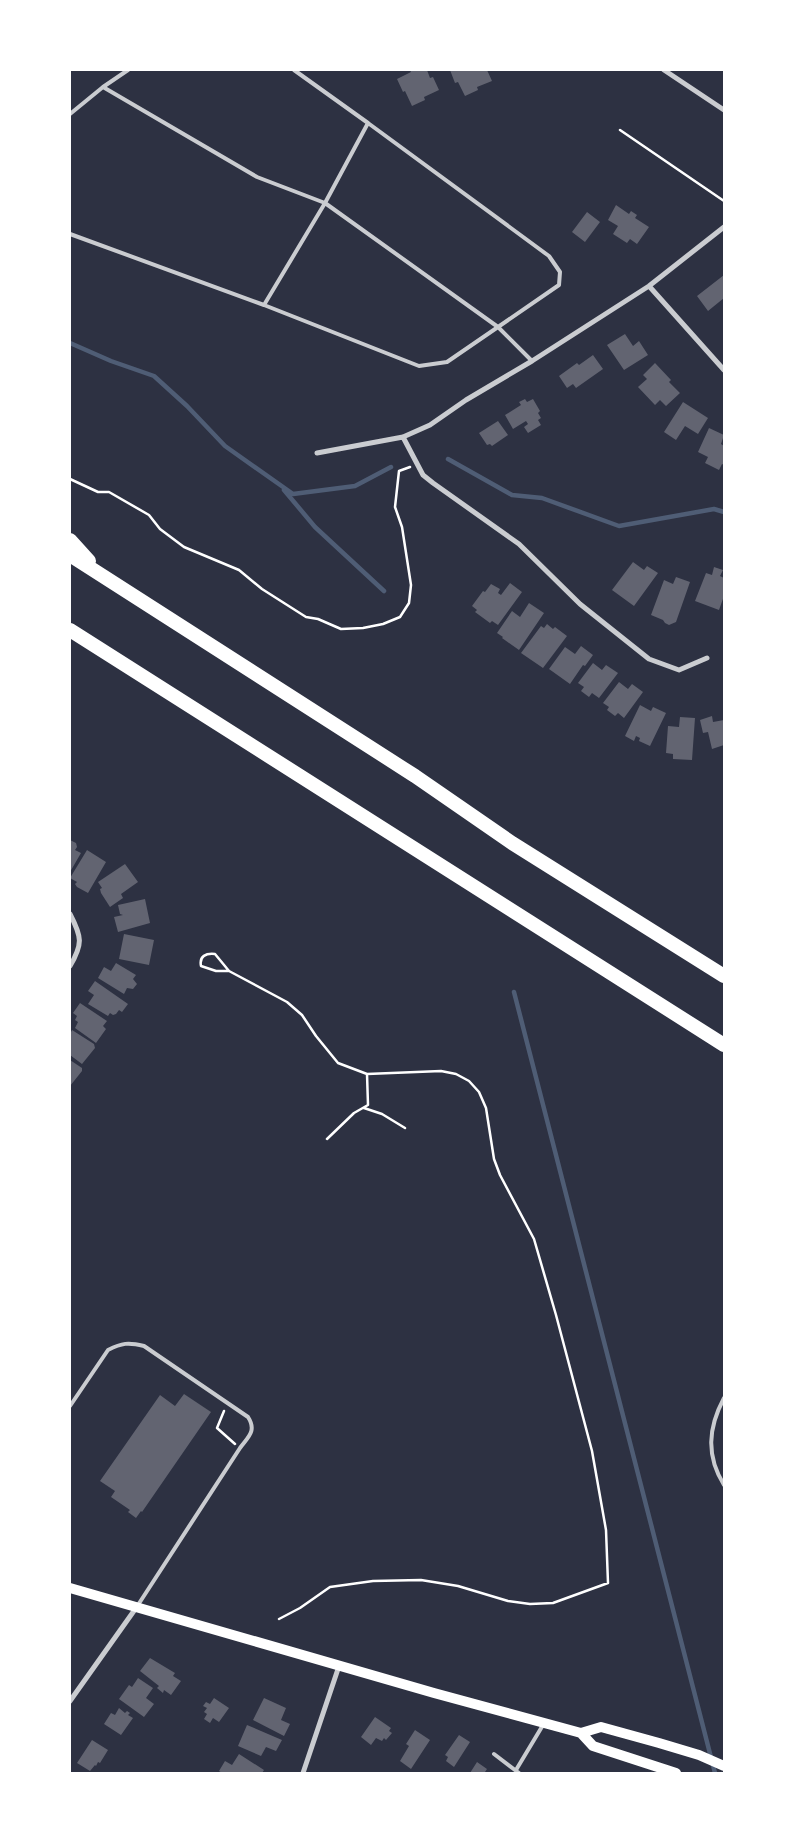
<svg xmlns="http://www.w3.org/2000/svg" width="794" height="1843" viewBox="0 0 794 1843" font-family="Ubuntu,sans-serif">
<rect width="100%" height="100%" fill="#2d3142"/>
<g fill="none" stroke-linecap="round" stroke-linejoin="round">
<path stroke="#4f5d75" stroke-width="4.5" d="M 70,343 L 111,361 L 154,376 L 187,406 L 225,446 L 293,494 L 355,486 L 391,467
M 448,459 L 512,495 L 542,498 L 619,526 L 714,509 L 724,512
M 284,490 L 315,527 L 384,591
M 514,992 L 715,1773"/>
</g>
<path fill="#626471" d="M 410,70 L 427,70 L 430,78 L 433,77 L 439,90 L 424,97 L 425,100 L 412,106 L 405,91 L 403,92 L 397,79 L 411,72 Z
M 450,70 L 487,70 L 492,81 L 477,87 L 478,90 L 465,96 L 458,82 L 455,83 Z
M 616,205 L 629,214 L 631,211 L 637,215 L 635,218 L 649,227 L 637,244 L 630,239 L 627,243 L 613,234 L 618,226 L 608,220 Z
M 587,212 L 600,222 L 585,242 L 572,232 Z
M 724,275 L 724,298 L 708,311 L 697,296 Z
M 625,334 L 633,346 L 639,341 L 648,355 L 624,370 L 607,345 Z
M 593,355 L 603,369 L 576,388 L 573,384 L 567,388 L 559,376 L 577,363 L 579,365 Z
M 655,363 L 671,380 L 669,382 L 680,393 L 666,406 L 660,400 L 655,405 L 638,387 L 647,379 L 643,375 Z
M 525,399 L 527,402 L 533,399 L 540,411 L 538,413 L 541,418 L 538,420 L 541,425 L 528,433 L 524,427 L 528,424 L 526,421 L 513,429 L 505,415 L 521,405 L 519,402 Z
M 683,402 L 708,418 L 698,434 L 685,426 L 676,440 L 664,432 Z
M 498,421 L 508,435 L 492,446 L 490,444 L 487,445 L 479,433 Z
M 709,428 L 724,435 L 721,444 L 724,446 L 724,465 L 722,464 L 719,470 L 705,463 L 708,457 L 698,452 Z
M 633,562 L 644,570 L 647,566 L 658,573 L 634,606 L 612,590 Z
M 714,567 L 723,570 L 720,576 L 724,578 L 724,596 L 719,610 L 695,601 L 706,573 L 712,575 Z
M 676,577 L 690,582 L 676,622 L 669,625 L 665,623 L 663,620 L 651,615 L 664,580 L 673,584 Z
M 510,583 L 522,592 L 498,625 L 492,621 L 490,623 L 475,612 L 477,610 L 472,606 L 483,591 L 485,592 L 491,584 L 500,589 L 498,593 L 501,595 Z
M 529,603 L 544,613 L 519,650 L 502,638 L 503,637 L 497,633 L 512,611 L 520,617 Z
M 547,624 L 553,629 L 555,627 L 567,636 L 543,668 L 521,653 L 541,626 L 544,628 Z
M 581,646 L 593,655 L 585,666 L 583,665 L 570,684 L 549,669 L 565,647 L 575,654 Z
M 593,663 L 602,670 L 606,665 L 618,673 L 599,698 L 592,693 L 589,697 L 581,691 L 584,687 L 578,683 Z
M 619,682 L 628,689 L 632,684 L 643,692 L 624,718 L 618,713 L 615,716 L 607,710 L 609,707 L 603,703 Z
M 640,705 L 651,711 L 653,707 L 666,713 L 650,746 L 639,741 L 640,738 L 636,736 L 634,741 L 625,736 Z
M 712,716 L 713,722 L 724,720 L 724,745 L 712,749 L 708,732 L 703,733 L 700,720 Z
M 680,717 L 695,718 L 692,760 L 673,759 L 673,754 L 666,753 L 668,726 L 679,727 Z
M 70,840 L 76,843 L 77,847 L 75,850 L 81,853 L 70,872 Z
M 87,850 L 106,862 L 88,893 L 77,887 L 75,884 L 77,882 L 70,878 Z
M 125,864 L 138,882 L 121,894 L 123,898 L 110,907 L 101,893 L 100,889 L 102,888 L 98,882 Z
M 145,899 L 150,923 L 118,932 L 114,917 L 123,915 L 120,914 L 118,905 Z
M 124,934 L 154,940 L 149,965 L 119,959 Z
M 116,963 L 136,975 L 133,979 L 137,984 L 133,989 L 127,988 L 124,994 L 98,978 L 104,967 L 111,971 Z
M 95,981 L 128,1004 L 122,1012 L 119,1010 L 116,1014 L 113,1015 L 110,1013 L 108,1016 L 88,1004 L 94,995 L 88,991 Z
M 80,1003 L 107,1021 L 103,1026 L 106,1029 L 96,1043 L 75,1028 L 78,1022 L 75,1020 L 77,1016 L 73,1013 Z
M 72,1030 L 94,1044 L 95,1048 L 82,1064 L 70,1055 L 70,1034 Z
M 70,1060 L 82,1068 L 82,1071 L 70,1086 Z
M 184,1394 L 211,1412 L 142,1512 L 141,1511 L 136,1518 L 128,1512 L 130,1510 L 111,1497 L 115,1491 L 100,1481 L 160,1395 L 175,1406 Z
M 150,1658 L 175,1673 L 173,1676 L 181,1681 L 171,1695 L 164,1690 L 163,1693 L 157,1688 L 159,1686 L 140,1671 Z
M 138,1678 L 153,1688 L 146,1698 L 154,1704 L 144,1717 L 119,1699 L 129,1685 L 132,1687 Z
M 214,1698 L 229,1708 L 219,1722 L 213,1718 L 210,1723 L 204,1719 L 207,1714 L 204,1712 L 207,1708 L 203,1706 L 206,1702 L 210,1704 Z
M 264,1698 L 286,1708 L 281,1720 L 290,1724 L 284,1736 L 253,1720 Z
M 119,1708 L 125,1713 L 127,1711 L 130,1713 L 128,1715 L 133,1718 L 121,1735 L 104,1724 L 111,1713 L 115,1715 Z
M 375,1717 L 391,1728 L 389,1731 L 392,1733 L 386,1740 L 384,1738 L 382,1741 L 376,1738 L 371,1745 L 361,1737 Z
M 247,1725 L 282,1740 L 276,1751 L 266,1747 L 261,1756 L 238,1746 Z
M 415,1730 L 430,1740 L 411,1769 L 400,1761 L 409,1746 L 406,1744 Z
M 459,1735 L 470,1742 L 454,1767 L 446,1761 L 448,1757 L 445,1755 Z
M 92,1740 L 108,1750 L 100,1763 L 98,1762 L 96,1766 L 95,1765 L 90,1771 L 77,1763 Z
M 239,1754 L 264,1770 L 262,1773 L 222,1773 L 219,1771 L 225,1761 L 232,1765 Z
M 477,1762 L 487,1769 L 485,1772 L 488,1773 L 470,1773 Z"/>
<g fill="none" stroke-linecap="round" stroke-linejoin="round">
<path stroke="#fff" stroke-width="2.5" d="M 620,130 L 724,201
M 70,479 L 98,492 L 109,492 L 149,515 L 160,529 L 184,547 L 239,570 L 262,589 L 306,617 L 318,619 L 341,629 L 363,628 L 383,624 L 400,617 L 409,603 L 411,585 L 402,527 L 395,507 L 399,471 L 410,467
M 229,971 L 216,971 L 201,966 C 199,956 206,953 215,954 L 229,971 L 287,1002 L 302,1015 L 316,1036 L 338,1063 L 367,1074 L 441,1071 L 456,1074 L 469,1081 L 479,1092 L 486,1108 L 494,1159 L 500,1175 L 534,1239 L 556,1315 L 592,1451 L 606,1530 L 608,1583 L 553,1603 L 530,1604 L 508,1601 L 458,1586 L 421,1580 L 373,1581 L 330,1587 L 300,1608 L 279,1619
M 364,1108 L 382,1114 L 405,1128
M 327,1139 L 354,1113 L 368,1105 L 367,1074
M 224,1411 L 217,1428 L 235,1444"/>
<path stroke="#caccd0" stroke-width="4" d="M 294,70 L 368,123
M 103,87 L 128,70
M 70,114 L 103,87 L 257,177 L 325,203 L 498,327 L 447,362 L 419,366 L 264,305 L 325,203 L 368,123 L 549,256 L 560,272 L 559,285 L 498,327 L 532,361
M 70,234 L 264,305
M 724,1398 C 708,1428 706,1456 724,1485
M 70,1406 L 108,1350 C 122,1343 128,1342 144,1346 L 248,1417 C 257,1431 248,1437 240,1448 L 138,1605
M 494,1754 L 519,1773
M 516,1770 L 543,1725"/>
<path stroke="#caccd0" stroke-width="5" d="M 664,70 L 724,110
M 649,286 L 724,370
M 403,437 L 423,475 L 433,483 L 519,544 L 580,604 L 649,659 L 679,670 L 707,658
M 317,453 L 403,437 L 430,425 L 466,400 L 532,361 L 649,286 L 724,227
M 70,914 C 82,937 83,944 70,966
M 70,1701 L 136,1608
M 303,1773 L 339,1666"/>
<path stroke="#fff" stroke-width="10" d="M 70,1588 L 434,1693 L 581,1733 L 593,1746 L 676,1773
M 581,1733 L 601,1727 L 659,1743 L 699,1755 L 724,1766"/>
<path stroke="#fff" stroke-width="14" d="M 70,540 L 89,561
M 70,555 L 415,776 L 512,843 L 724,976
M 70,630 L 724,1045"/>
</g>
<rect width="794" height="1843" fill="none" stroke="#ffffff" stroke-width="142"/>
</svg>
